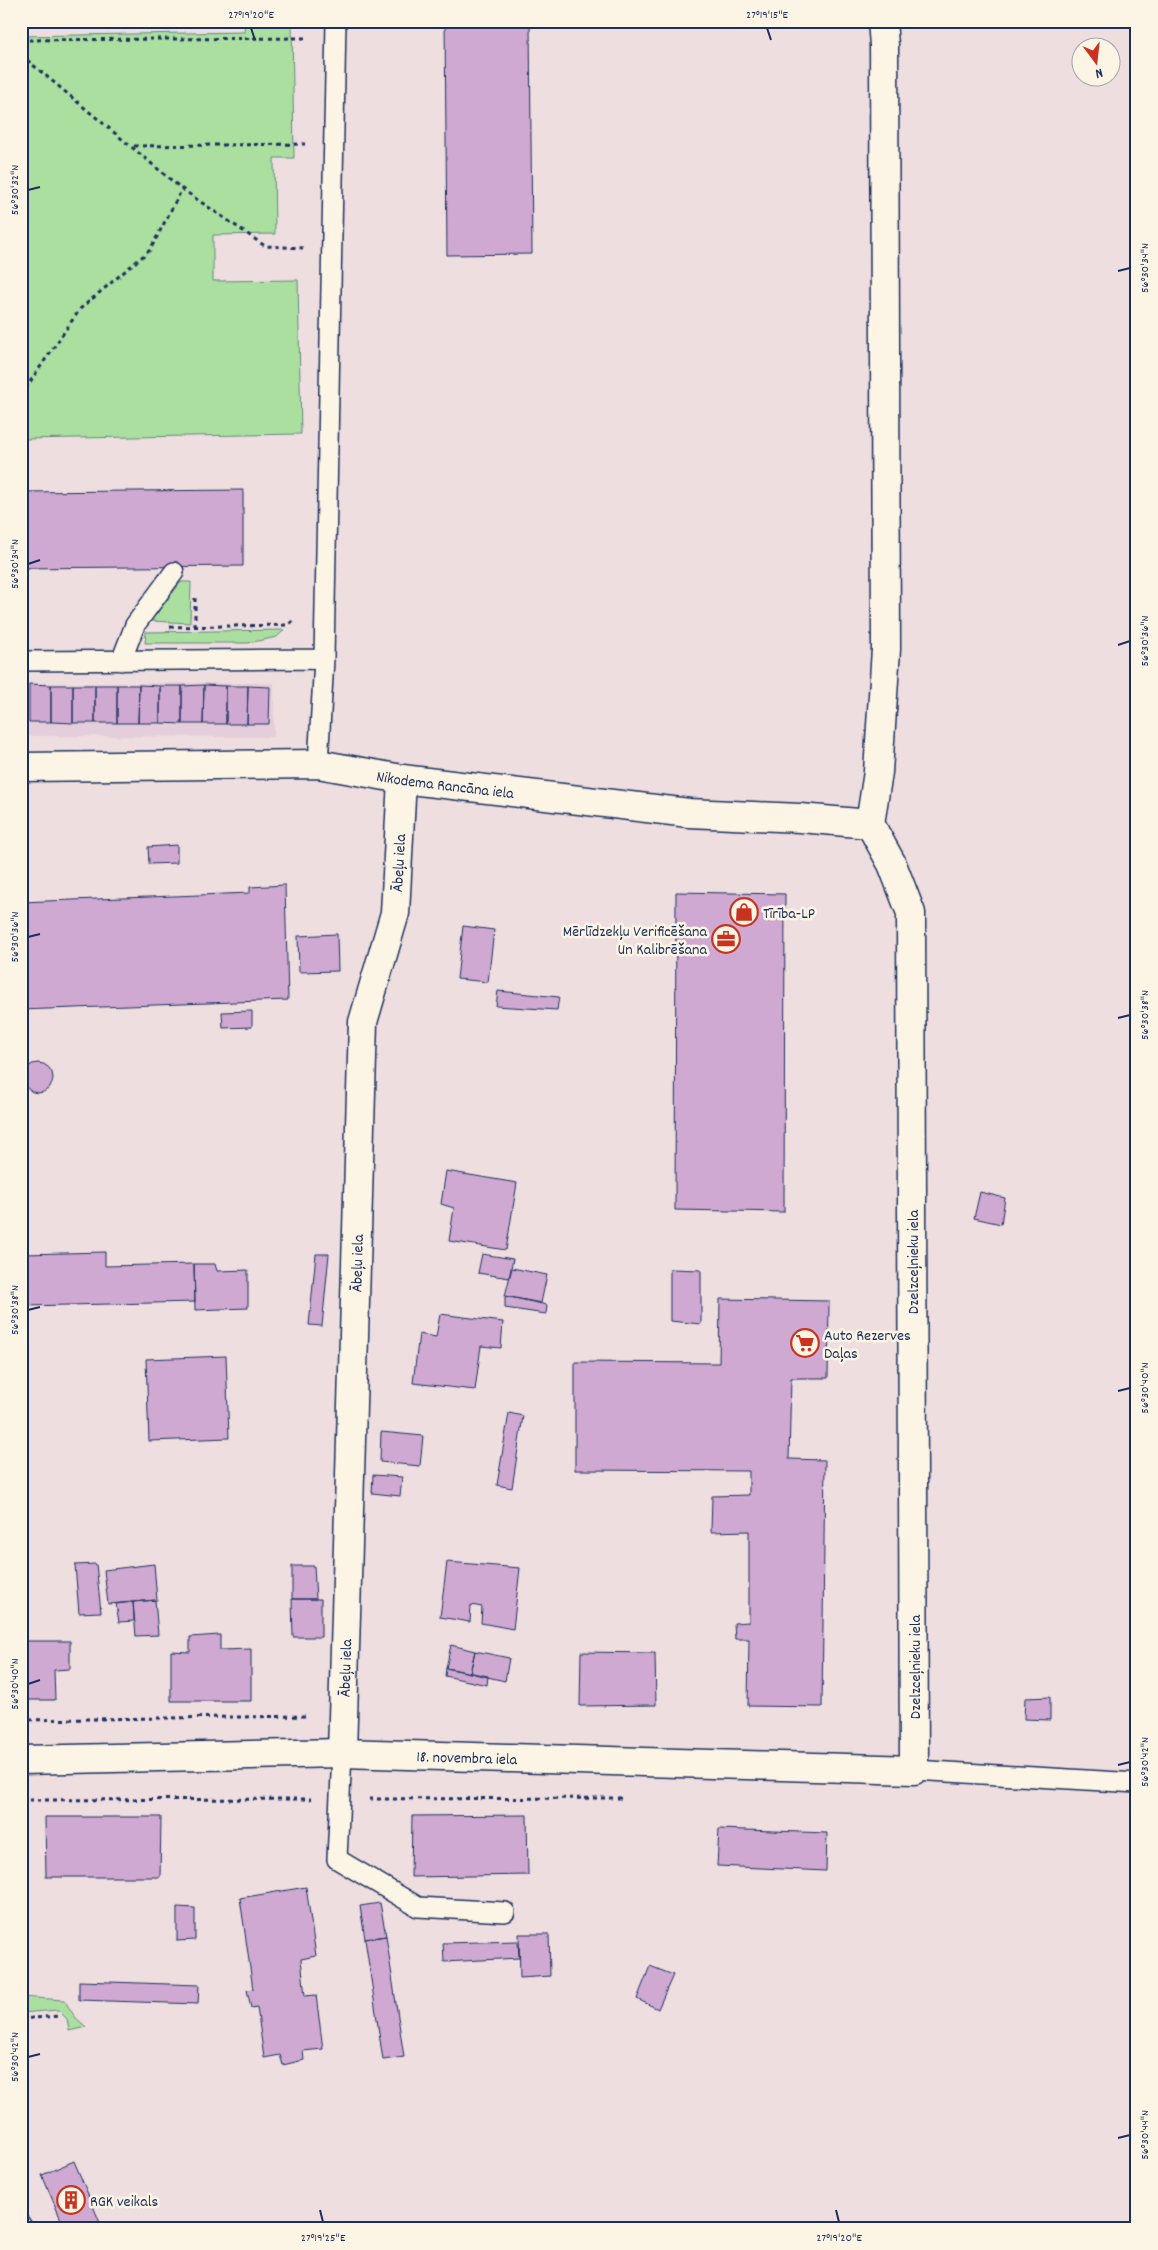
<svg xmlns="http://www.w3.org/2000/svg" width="1158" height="2250" viewBox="0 0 1158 2250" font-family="Dekko,sans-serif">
<rect width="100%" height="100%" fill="#eededf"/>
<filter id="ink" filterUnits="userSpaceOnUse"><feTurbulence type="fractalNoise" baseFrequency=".02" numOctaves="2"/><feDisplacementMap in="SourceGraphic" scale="10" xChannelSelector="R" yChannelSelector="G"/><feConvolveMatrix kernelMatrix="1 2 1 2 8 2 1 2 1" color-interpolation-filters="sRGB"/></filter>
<g filter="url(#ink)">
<path fill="#e5cedb" d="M 21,683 L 274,683 L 274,737 L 21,736 Z"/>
<path fill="#abdfa0" stroke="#63877f" d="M 245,21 L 292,21 L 294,158 L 274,158 L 275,234 L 213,235 L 213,281 L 298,280 L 301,434 L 21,439 L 21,36 L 244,32 Z
M 181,582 L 191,582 L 190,623 L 151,621 Z
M 284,630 L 277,637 L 248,643 L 145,643 L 146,632 Z
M 21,1997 L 64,2000 L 75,2017 L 86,2027 L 69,2031 L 67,2019 L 58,2010 L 21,2013 Z"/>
<path fill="#cfa9d1" stroke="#1b2f5e" d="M 445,21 L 530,21 L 532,254 L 447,255 Z
M 243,490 L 243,566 L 21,568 L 21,492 Z
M 29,684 L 51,685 L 51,722 L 29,722 Z
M 51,685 L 73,685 L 73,723 L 51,722 Z
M 73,685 L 95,685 L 95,723 L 73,723 Z
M 95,685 L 117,685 L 117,723 L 95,723 Z
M 117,685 L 139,685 L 138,723 L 117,723 Z
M 139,685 L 160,686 L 160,723 L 138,723 Z
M 204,685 L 203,724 L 182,724 L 182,686 Z
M 204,685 L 226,686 L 226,724 L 203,724 Z
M 160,686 L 182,686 L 182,724 L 160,723 Z
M 226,686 L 248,686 L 247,724 L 226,724 Z
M 248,686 L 270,687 L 269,724 L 247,724 Z
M 177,845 L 177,863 L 149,864 L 148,847 Z
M 285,885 L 288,1000 L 21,1010 L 21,902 L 250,893 L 250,887 Z
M 676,892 L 785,894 L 784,1212 L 675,1210 Z
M 463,926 L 494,930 L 488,982 L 457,979 Z
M 337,934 L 338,971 L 299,972 L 298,936 Z
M 498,991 L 559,997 L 557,1010 L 496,1006 Z
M 252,1011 L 252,1027 L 223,1028 L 222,1012 Z
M23 1078a15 15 0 1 1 30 0a15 15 0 1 1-30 0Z
M 446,1171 L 517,1183 L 506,1250 L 449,1241 L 454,1208 L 441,1204 Z
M 980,1192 L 1005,1198 L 1001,1224 L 974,1218 Z
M 105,1252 L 105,1266 L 194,1264 L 195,1302 L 25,1306 L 24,1254 Z
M 316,1254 L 329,1254 L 322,1326 L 309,1325 Z
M 482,1254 L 513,1259 L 509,1278 L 478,1273 Z
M 194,1264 L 215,1264 L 217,1271 L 248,1270 L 248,1308 L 195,1310 Z
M 512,1268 L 547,1275 L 541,1303 L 505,1296 Z
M 670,1269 L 701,1270 L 701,1324 L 670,1321 Z
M 505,1296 L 547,1305 L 546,1314 L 505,1308 Z
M 720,1299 L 829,1301 L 828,1378 L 791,1378 L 789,1459 L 825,1460 L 822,1707 L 748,1706 L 749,1639 L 735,1639 L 734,1623 L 749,1622 L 749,1531 L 711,1532 L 712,1496 L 749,1495 L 749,1471 L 575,1470 L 575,1362 L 719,1363 Z
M 440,1314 L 503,1322 L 501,1348 L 481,1346 L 475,1390 L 413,1383 L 419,1334 L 436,1337 Z
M 226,1356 L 229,1438 L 149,1441 L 146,1359 Z
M 509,1413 L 523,1416 L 512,1488 L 497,1485 Z
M 381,1432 L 423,1436 L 420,1466 L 380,1462 Z
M 373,1475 L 402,1477 L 400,1496 L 372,1493 Z
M 447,1562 L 520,1568 L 513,1629 L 481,1623 L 482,1607 L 471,1605 L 470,1622 L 440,1617 Z
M 96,1564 L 101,1612 L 79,1613 L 75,1565 Z
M 154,1564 L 157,1600 L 108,1604 L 104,1570 Z
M 292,1566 L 314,1566 L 316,1599 L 292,1599 Z
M 292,1599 L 321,1599 L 321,1637 L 293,1637 Z
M 155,1600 L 158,1635 L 136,1636 L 133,1602 Z
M 133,1602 L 134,1621 L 119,1622 L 116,1604 Z
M 220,1635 L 220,1650 L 251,1649 L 251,1701 L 171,1701 L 171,1651 L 190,1652 L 190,1637 Z
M 21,1641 L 70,1641 L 70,1669 L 54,1670 L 55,1700 L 21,1700 Z
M 451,1645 L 475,1651 L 470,1673 L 446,1668 Z
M 475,1651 L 509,1658 L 505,1681 L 470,1673 Z
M 581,1652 L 655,1653 L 656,1705 L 580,1706 Z
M 446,1668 L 488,1676 L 487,1685 L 445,1676 Z
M 1050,1697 L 1050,1720 L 1024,1719 L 1025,1698 Z
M 527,1815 L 528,1875 L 411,1877 L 412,1816 Z
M 45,1817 L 161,1817 L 160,1877 L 46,1877 Z
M 719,1829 L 827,1833 L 826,1871 L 717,1866 Z
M 306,1887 L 316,1956 L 301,1959 L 305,1996 L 316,1995 L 323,2049 L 303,2051 L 304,2060 L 283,2065 L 280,2055 L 264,2058 L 257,2007 L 251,2008 L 247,1990 L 253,1989 L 240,1898 Z
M 380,1903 L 386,1936 L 365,1939 L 360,1906 Z
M 177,1907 L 195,1908 L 195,1940 L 177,1941 Z
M 519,1934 L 549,1934 L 550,1976 L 520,1978 Z
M 386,1936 L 404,2057 L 383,2060 L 365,1939 Z
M 518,1941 L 519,1958 L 444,1962 L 443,1943 Z
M 650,1966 L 673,1975 L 658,2009 L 637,1999 Z
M 79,1981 L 199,1985 L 198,2004 L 79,2000 Z
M 74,2161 L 101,2225 L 91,2229 L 65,2229 L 42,2175 Z"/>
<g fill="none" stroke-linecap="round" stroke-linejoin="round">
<defs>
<path id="lane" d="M 21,661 L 324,659
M 121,661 L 135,625 L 174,572
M 318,764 L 324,659 L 336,21
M 342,1753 L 337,1859 L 418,1907 L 505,1912
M 914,1770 L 1137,1783
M 21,2225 L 23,2229"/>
<g id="street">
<path id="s1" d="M 21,767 L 318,764 L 402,779 L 689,813 L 800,818 L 870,824"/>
<path d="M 870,824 L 878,772 L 886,649 L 884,45 L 882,21"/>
<path id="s2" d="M 342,1753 L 363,1022 L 395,913 L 402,779"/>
<path id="s3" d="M 21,1760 L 342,1753 L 914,1770 L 911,913 L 892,864 L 870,824"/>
</g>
</defs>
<use href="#lane" stroke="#1b2f5e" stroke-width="22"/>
<use href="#street" stroke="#1b2f5e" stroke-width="31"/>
<path stroke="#1b2f5e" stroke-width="3" stroke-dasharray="4 4" stroke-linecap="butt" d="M 21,40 L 306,38
M 21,55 L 182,189
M 134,146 L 305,144
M 21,395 L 80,309 L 150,250 L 182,189 L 265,246 L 303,248
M 195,626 L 195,594
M 170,627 L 288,625 L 294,620
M 21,1720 L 308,1716
M 369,1799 L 623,1798
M 21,1800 L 311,1799
M 21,2019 L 59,2016"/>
<use href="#lane" stroke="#fcf5e5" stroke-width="19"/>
<use href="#street" stroke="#fcf5e5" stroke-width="28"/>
</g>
</g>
<path fill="none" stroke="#1b2f5e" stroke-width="2" d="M 251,28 L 255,40M 767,28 L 771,40M 28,190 L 40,187M 1118,271 L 1130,268M 28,564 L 40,560M 1118,645 L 1130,641M 28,937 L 40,934M 1118,1018 L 1130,1015M 28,1310 L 40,1307M 1118,1391 L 1130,1388M 28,1684 L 40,1680M 1118,1765 L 1130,1762M 28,2057 L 40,2054M 1118,2138 L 1130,2135M 320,2210 L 323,2222M 836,2210 L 839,2222"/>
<defs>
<symbol id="shop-ring" viewBox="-11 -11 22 22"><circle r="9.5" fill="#fcf5e5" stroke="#c8321e" stroke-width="1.5"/><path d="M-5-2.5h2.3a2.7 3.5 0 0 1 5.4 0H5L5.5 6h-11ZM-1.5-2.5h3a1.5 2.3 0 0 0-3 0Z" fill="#c8321e"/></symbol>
<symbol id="office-ring" viewBox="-11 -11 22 22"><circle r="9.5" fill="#fcf5e5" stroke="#c8321e" stroke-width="1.5"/><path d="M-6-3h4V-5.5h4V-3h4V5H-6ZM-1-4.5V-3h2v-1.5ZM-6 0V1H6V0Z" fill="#c8321e"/></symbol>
<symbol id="supermarket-ring" viewBox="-11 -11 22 22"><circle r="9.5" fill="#fcf5e5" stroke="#c8321e" stroke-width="1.5"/><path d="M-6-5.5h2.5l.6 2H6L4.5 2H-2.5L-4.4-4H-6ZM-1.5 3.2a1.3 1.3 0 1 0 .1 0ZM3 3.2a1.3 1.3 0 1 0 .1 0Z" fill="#c8321e"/></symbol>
<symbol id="building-ring" viewBox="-11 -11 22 22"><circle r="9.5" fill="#fcf5e5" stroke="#c8321e" stroke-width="1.5"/><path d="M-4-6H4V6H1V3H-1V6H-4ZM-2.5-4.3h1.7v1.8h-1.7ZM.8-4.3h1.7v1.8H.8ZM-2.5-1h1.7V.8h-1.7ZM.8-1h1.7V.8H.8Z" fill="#c8321e"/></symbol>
</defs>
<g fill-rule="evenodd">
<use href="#shop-ring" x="728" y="896" width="32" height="32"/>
<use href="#office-ring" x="710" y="923" width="32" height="32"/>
<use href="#supermarket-ring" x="789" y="1327" width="32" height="32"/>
<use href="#building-ring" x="55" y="2184" width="32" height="32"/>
</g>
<g text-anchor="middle" stroke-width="5" stroke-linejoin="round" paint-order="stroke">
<g font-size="16" fill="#1b2f5e" stroke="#fcf5e5">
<text dy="6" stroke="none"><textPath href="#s1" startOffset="426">Nikodema Rancāna iela</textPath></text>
<text dy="6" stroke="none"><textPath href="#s2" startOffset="895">Ābeļu iela</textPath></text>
<text transform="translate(912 1262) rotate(-90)" y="6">Dzelzceļnieku iela</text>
<text dy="6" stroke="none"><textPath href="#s2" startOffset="490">Ābeļu iela</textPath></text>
<text transform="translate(914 1667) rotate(-90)" y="6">Dzelzceļnieku iela</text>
<text dy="6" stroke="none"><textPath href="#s2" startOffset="85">Ābeļu iela</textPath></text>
<text dy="6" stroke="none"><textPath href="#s3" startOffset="446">18. novembra iela</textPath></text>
</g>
<g font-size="16" fill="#1b2f5e" stroke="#fcf5e5" text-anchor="start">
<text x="763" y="918">Tīrība-LP</text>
<text x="707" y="936" text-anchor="end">Mērlīdzekļu Verificēšana<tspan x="707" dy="18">Un Kalibrēšana</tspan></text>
<text x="824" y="1340">Auto Rezerves<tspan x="824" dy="18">Daļas</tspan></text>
<text x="90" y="2206">RGK veikals</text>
</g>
</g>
<rect width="1158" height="2250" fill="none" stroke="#fcf5e5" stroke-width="55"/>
<g transform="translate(1096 62) rotate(165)"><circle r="24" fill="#fcf5e5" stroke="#a2a6af"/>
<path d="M0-4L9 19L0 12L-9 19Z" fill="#c8321e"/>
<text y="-8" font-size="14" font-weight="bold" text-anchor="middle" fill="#1b2f5e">N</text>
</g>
<rect x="28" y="28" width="1102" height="2194" fill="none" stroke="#1b2f5e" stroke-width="2"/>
<g font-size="12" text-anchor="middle" fill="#1b2f5e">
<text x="251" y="18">27°19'20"E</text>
<text x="767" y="18">27°19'15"E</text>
<text transform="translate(14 190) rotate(-90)" y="4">56°30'32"N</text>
<text transform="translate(1144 268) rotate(-90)" y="4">56°30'34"N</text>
<text transform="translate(14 564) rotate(-90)" y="4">56°30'34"N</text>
<text transform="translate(1144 641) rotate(-90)" y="4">56°30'36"N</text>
<text transform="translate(14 937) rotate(-90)" y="4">56°30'36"N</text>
<text transform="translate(1144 1015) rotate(-90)" y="4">56°30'38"N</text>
<text transform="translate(14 1310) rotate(-90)" y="4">56°30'38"N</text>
<text transform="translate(1144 1388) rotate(-90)" y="4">56°30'40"N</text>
<text transform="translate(14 1684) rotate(-90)" y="4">56°30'40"N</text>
<text transform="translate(1144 1762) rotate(-90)" y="4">56°30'42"N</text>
<text transform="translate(14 2057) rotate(-90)" y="4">56°30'42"N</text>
<text transform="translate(1144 2135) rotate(-90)" y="4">56°30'44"N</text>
<text x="323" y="2241">27°19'25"E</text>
<text x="839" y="2241">27°19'20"E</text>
</g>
</svg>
